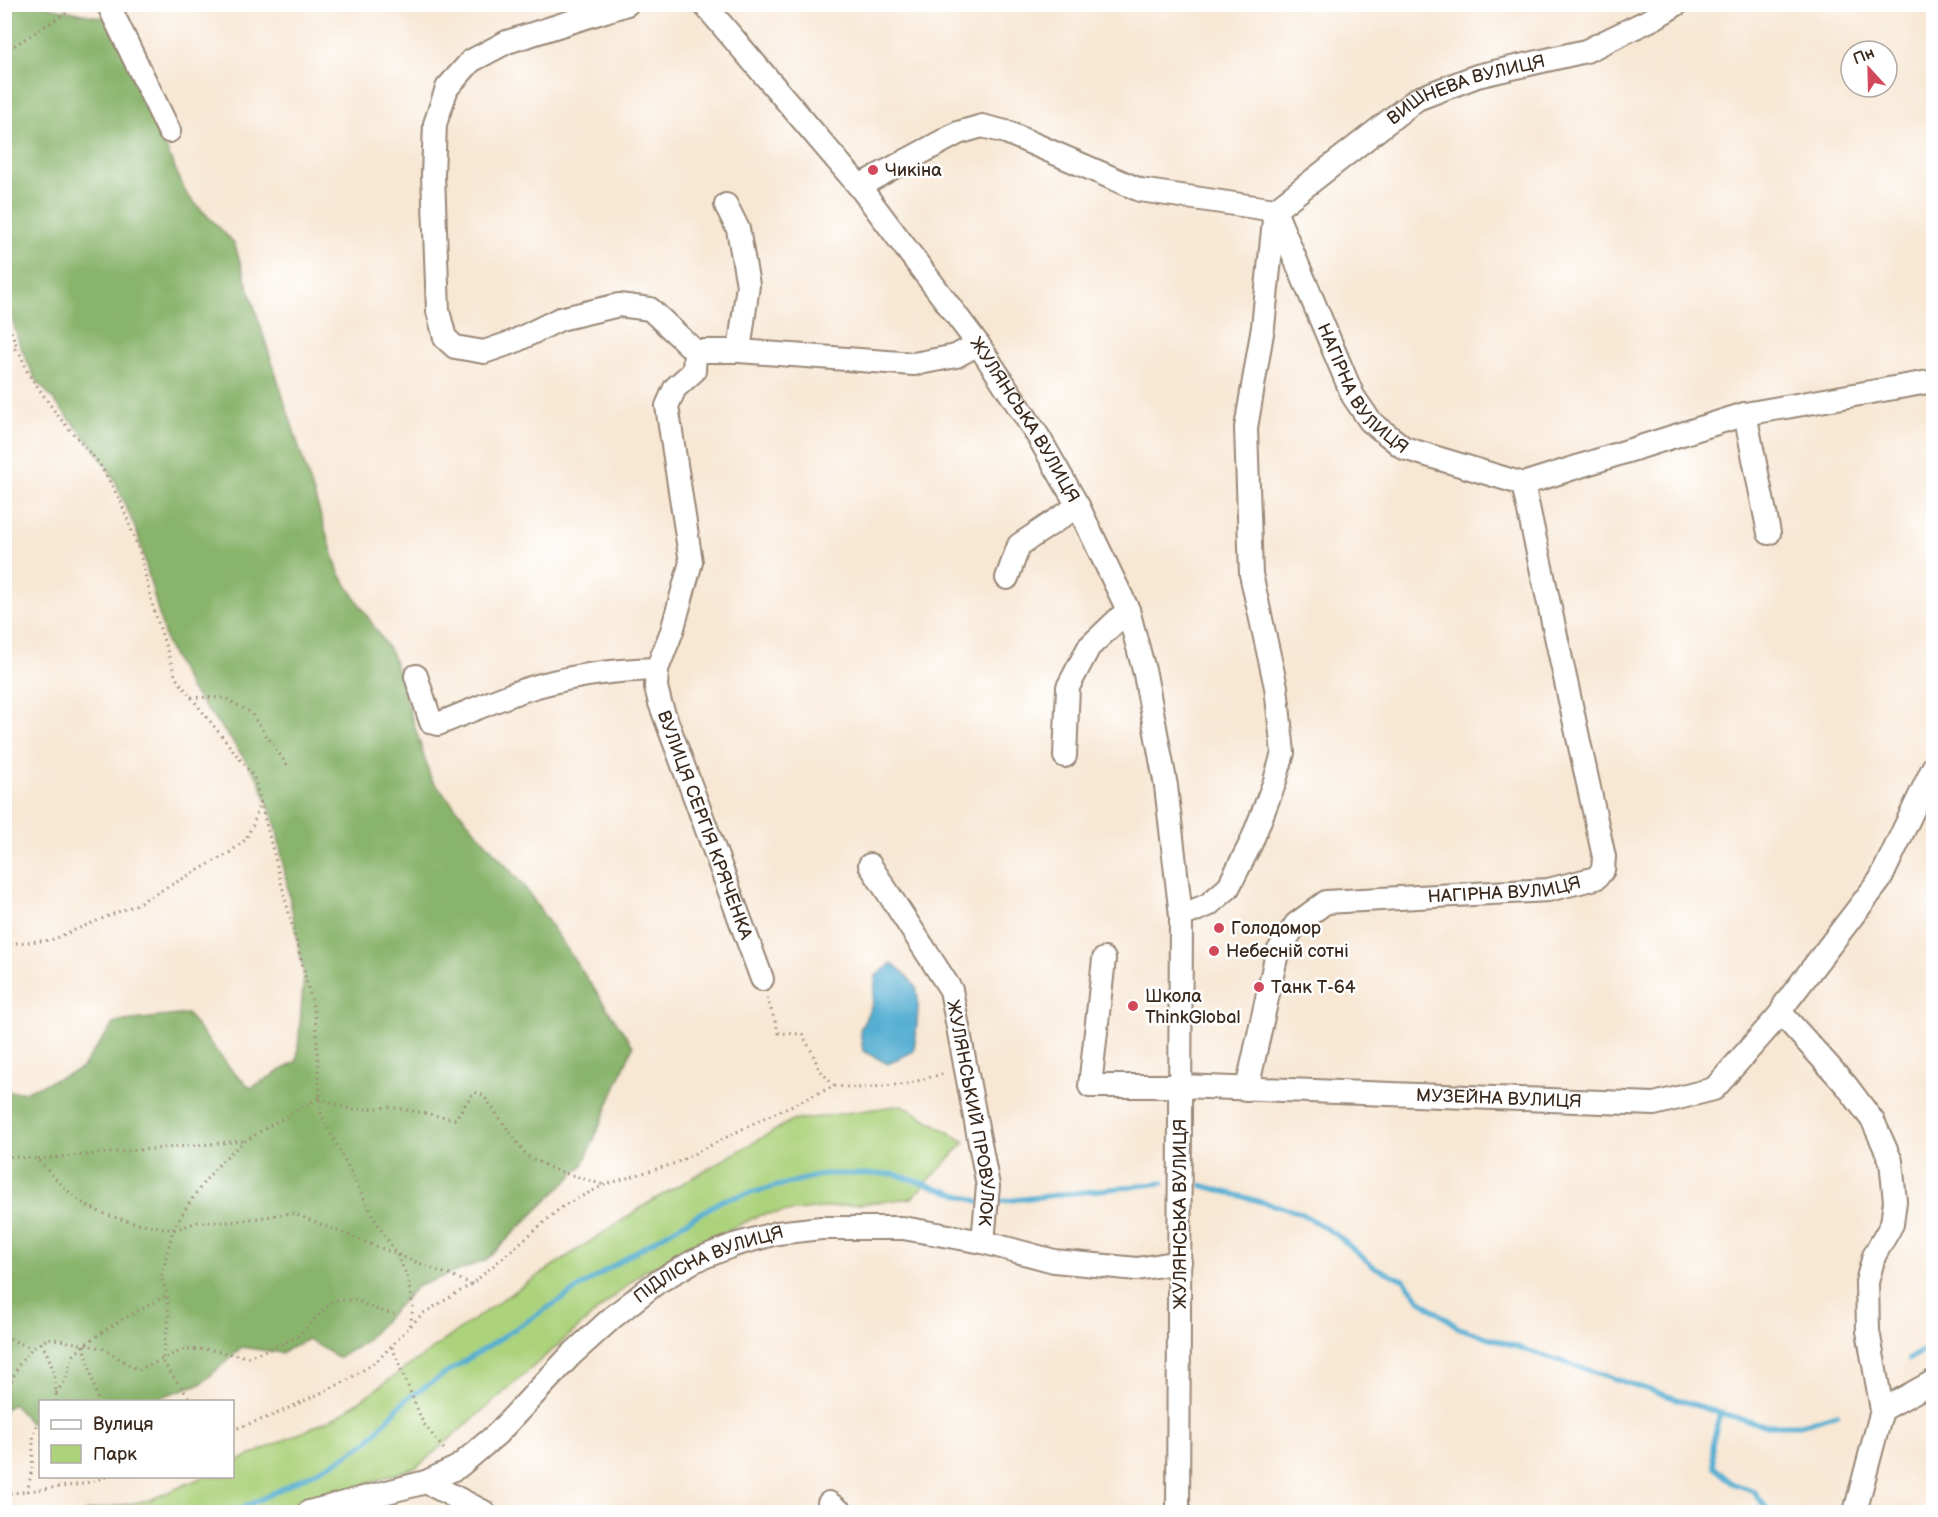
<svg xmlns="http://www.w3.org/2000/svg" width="1938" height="1517" viewBox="0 0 1938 1517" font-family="'Balsamiq Sans',sans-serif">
<rect width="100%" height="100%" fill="#fff"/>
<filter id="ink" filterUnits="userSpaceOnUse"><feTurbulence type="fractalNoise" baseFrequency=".0167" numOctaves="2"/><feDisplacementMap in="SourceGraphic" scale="12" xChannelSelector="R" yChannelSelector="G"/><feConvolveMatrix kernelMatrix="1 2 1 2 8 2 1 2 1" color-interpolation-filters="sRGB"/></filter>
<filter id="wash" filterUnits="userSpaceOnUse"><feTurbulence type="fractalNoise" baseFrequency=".008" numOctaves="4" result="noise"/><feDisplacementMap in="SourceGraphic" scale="24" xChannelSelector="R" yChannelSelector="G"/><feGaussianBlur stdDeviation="1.35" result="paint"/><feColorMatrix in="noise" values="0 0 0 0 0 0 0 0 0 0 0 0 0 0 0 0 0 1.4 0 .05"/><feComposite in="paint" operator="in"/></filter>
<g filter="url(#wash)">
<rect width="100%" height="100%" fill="#f7e7d3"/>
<path fill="#acd27c" stroke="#747e4d" stroke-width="1.5" d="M 902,1105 L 965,1142 L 912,1198 L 760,1215 L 644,1271 L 417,1467 L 281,1512 L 84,1512 L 150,1500 L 203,1477 L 232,1476 L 233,1463 L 338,1416 L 504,1298 L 650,1202 L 791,1121 Z"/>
<path fill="#89b46c" stroke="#626f45" stroke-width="1.5" d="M 34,4 L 108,19 L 187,195 L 234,243 L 339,573 L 392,654 L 431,779 L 526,889 L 633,1046 L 583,1165 L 486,1260 L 416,1287 L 363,1343 L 339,1358 L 308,1339 L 281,1353 L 242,1347 L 202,1383 L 149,1401 L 40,1402 L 40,1434 L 13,1404 L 5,1409 L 5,1092 L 24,1092 L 81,1069 L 115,1022 L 187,1014 L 233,1072 L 251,1088 L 297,1061 L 304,974 L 276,826 L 259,780 L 230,738 L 191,690 L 167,645 L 138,535 L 114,478 L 95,449 L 35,378 L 19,343 L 5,294 L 5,5 Z"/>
<path fill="#55aed2" stroke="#486c78" stroke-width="1.5" d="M 892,963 C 900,969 909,977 915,986 C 922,997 915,1037 914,1051 L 888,1064 L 863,1051 L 860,1030 L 872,1005 L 876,976 Z"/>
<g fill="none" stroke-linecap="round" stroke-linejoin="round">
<path stroke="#55aed2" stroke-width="5" d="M 1201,1185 L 1301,1213 L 1338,1236 L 1374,1267 L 1404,1280 L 1420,1300 L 1459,1328 L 1720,1413 L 1764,1425 L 1800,1425 L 1837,1414
M 995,1202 L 1163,1183
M 1909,1359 L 1934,1345
M 1720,1413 L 1712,1446 L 1714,1467 L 1732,1483 L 1754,1491 L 1767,1509 L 1773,1512
M 235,1512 L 343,1458 L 367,1442 L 406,1399 L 630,1255 L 723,1200 L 824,1174 L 894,1174 L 981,1202"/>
</g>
</g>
<g filter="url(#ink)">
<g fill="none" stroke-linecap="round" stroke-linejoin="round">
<defs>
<g id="minor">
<path d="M 108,4 L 169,131"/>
<path d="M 627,4 L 507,42 L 471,61 L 447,88 L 435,124 L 433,175 L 438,311 L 445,338 L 455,347 L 484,352 L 513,342 L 560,319 L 619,305 L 650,309 L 695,351 L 739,351 L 914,364 L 956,356 L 978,344"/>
<path id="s1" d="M 704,4 L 859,186 L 978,344 L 1038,436 L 1078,506 L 1128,610 L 1145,674 L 1166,786 L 1181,916 L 1178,1512"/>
<path id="s2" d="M 859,186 L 958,133 L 982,126 L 1006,132 L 1140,190 L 1275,210 L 1417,99 L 1477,76 L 1586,51 L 1656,17 L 1677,4"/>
<path d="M 726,205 L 738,229 L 748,285 L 739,351"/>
<path id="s3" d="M 1275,211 L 1353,396 L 1370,421 L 1404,448 L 1523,484"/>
<path id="s4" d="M 695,351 L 694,371 L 675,388 L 667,406 L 691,562 L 672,631 L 657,669 L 656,687 L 660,703 L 762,979"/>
<path d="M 1745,414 L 1769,533"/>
<path d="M 1007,578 L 1019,545 L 1078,506"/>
<path d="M 416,676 L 431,722 L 438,724 C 466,713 495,700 524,690 C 568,676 612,670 657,669"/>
<path d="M 1065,756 L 1068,687 L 1089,647 L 1128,610"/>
<path id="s5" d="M 870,865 L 951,990 L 988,1186 L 983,1242"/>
<path d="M 1181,916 L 1208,905 L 1228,888 L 1251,843 L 1274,784 L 1283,753 L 1276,687 L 1251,574 L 1246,428 L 1263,327 L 1275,210"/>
<path id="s6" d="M 1104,959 L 1090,1086 L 1181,1086 L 1654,1104 L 1714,1089 L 1781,1013 L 1785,1004 L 1880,880 L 1934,766"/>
<path d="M 1781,1013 L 1846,1085 L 1873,1121 L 1891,1161 L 1895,1201 L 1892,1224 L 1874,1256 L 1867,1282 L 1868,1331 L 1882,1410 L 1855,1512"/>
<path id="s7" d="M 1247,1089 L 1277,953 L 1296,924 L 1326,902 L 1548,890 L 1596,878 L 1603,870 L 1604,857 L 1523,484 L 1745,414 L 1934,381"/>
<path d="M 1882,1410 L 1934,1381"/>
<path d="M 426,1482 L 484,1512"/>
<path d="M 829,1503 L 841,1512"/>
<path id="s8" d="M 309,1512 L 426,1482 L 458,1467 L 497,1434 L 571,1355 L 613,1317 L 656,1283 L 694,1261 L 734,1245 L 777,1233 L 821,1228 L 903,1228 L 983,1242 L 1054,1261 L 1137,1269 L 1180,1262"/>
</g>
</defs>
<use href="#minor" stroke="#998878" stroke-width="26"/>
<path stroke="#998878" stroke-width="3" stroke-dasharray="1.5 4.5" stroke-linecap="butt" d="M 4,52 L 80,4
M 4,315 L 28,373 L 58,416 L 99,463 L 121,502 L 140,553 L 153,607 L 176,678 L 254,777 L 315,1014 L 321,1114 L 374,1218 L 397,1255 L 407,1276 L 413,1306 L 410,1328
M 4,342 L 18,351
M 191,697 L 225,698 L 250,712 L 287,765
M 4,944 L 51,940 L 135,905 L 229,853 L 245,840 L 253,825 L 260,802
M 767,998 L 779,1033 L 802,1034 L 812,1052 L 819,1069 L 834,1086
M 319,1098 L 352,1110 L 391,1107 L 455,1119 L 474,1092 L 483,1095 L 527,1156 L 555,1170 L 604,1185
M 4,1156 L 37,1159 C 53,1175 71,1198 92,1208 C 116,1221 146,1224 173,1230 C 192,1197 215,1162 247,1140 C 269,1125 295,1112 319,1098
M 38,1159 L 243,1141
M 4,1337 L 32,1348
M 41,1343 C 52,1360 57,1381 56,1402
M 84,1345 L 98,1402
M 392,1347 L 423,1423 L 446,1452
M 56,1393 L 65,1381 L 73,1356 L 84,1345 L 116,1323 L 167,1295
M 4,1398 L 18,1366 L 32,1348 L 49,1338 L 102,1348 L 138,1370 L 183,1350 L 205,1349 L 248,1357 L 296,1338 L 334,1300 L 357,1300 L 374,1309 L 394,1314
M 192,1402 L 162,1361 L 169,1317 L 167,1295 L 161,1277 L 173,1230 L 198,1222 L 230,1222 L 292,1213 L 472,1284
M 232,1430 L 274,1415 L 346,1381 L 377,1361 L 422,1314 L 472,1284 L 563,1206 L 604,1185 L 676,1163 L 760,1120 L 834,1086 L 861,1088 L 906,1084 L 946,1073
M 27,1492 C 29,1484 31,1475 32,1467 C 34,1451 30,1433 40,1420
M 4,1494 L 83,1484 L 109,1476"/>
<use href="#minor" stroke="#fff" stroke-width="22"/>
</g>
</g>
<g fill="#d1495b" stroke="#fff" stroke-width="2">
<circle cx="873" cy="170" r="6"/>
<circle cx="1219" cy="928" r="6"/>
<circle cx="1214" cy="951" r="6"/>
<circle cx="1259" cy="987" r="6"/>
<circle cx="1133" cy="1006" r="6"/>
</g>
<g text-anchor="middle" stroke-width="5" stroke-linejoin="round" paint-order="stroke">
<g font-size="18" fill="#3b2a1e" stroke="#fff">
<text dy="6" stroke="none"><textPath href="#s2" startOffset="674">ВИШНЕВА ВУЛИЦЯ</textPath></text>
<text dy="6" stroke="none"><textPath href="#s3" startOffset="200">НАГІРНА ВУЛИЦЯ</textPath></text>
<text dy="6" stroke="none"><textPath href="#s1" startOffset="526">ЖУЛЯНСЬКА ВУЛИЦЯ</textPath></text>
<text dy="6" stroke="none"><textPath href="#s4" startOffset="500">ВУЛИЦЯ СЕРГІЯ КРЯЧЕНКА</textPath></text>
<text dy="6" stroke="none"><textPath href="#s7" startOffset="390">НАГІРНА ВУЛИЦЯ</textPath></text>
<text dy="6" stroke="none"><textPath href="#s6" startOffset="537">МУЗЕЙНА ВУЛИЦЯ</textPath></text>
<text dy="6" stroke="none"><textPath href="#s5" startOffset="274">ЖУЛЯНСЬКИЙ ПРОВУЛОК</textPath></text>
<text transform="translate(1180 1214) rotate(-90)" y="6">ЖУЛЯНСЬКА ВУЛИЦЯ</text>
<text dy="6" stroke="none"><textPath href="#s8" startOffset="483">ПІДЛІСНА ВУЛИЦЯ</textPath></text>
</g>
<g font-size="18" fill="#3b2a1e" stroke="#fff" text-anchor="start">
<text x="885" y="176">Чикіна</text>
<text x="1231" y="934">Голодомор</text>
<text x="1226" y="957">Небесній сотні</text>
<text x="1271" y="993">Танк Т-64</text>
<text x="1145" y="1002">Школа<tspan x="1145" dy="21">ThinkGlobal</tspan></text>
</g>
</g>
<rect width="1938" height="1517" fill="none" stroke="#fff" stroke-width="24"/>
<rect x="39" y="1400" width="195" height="78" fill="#ffffff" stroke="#b1aaa5" stroke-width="1.5"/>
<rect x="51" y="1420" width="30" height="9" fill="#ffffff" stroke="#b1aaa5" stroke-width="1.5"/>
<text x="93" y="1430" font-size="18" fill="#3b2a1e">Вулиця</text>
<rect x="51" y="1445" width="30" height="18" fill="#acd27c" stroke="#b1aaa5" stroke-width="1.5"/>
<text x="93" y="1460" font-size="18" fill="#3b2a1e">Парк</text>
<g transform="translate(1869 69) rotate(338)"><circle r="28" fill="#ffffff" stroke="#b1aaa5" stroke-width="1.5"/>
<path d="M0-4.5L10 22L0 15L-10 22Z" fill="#d1495b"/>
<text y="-9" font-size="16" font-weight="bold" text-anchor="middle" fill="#3b2a1e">Пн</text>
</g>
</svg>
